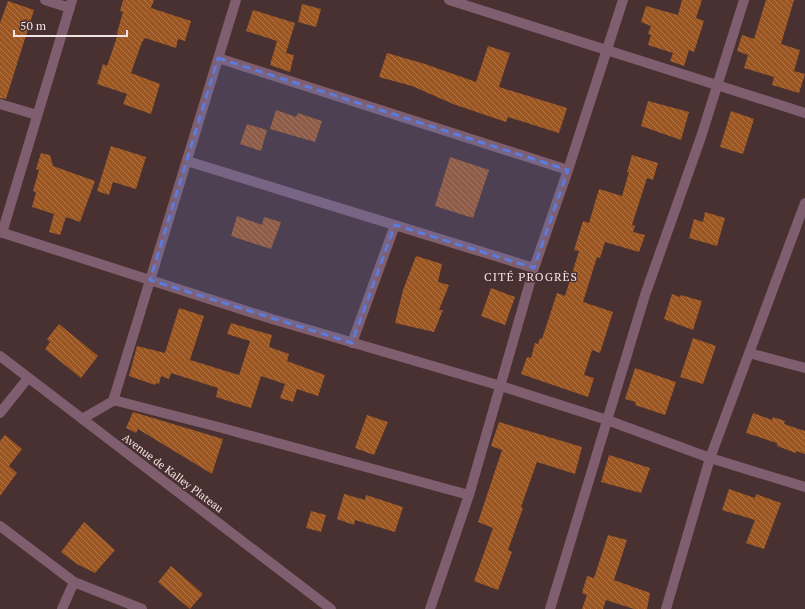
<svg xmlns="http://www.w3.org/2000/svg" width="805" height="609" viewBox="0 0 805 609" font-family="'PT Serif',serif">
<defs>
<pattern id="building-back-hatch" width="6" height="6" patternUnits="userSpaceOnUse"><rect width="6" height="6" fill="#9b5622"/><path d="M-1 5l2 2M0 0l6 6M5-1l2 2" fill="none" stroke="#ae764c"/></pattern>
</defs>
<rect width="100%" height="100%" fill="#483130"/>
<path fill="url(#building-back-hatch)" d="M 123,0 L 154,0 L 151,8 L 191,21 L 185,41 L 178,39 L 176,48 L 145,38 L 142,42 L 131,73 L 160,84 L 151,114 L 123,104 L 127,94 L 97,84 L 103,64 L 107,66 L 118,34 L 117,33 L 123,12 L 120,11 Z
M 682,0 L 702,0 L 696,18 L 704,21 L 694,52 L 689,50 L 684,66 L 670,61 L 673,53 L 648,45 L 651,35 L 648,34 L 651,26 L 641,22 L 646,6 L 678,15 Z
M 766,0 L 794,0 L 781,44 L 800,50 L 794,71 L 805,74 L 799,93 L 772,85 L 774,77 L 744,68 L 748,55 L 737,51 L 742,35 L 754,39 Z
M 8,1 L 34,10 L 6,99 L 0,98 L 0,23 Z
M 302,4 L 321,9 L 316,27 L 298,22 Z
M 253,10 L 295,23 L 286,53 L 294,55 L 290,72 L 270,65 L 277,41 L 246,31 Z
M 488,46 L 510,53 L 499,87 L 567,108 L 559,133 L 508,117 L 506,122 L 453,104 L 412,86 L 379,77 L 387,53 L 425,64 L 476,82 Z
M 648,101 L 689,112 L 681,140 L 641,126 Z
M 276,110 L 296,117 L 298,113 L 322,121 L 315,142 L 270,129 Z
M 731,111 L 754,119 L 743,154 L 720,147 Z
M 247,124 L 267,130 L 261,151 L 240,144 Z
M 111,146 L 146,157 L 136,189 L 113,182 L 109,195 L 97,191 Z
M 41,153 L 50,155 L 53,166 L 95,181 L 80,222 L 66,217 L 60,235 L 49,232 L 54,214 L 32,207 L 36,192 L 33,191 L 39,170 L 36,169 Z
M 632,155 L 658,163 L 653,180 L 647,178 L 632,225 L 635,226 L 633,232 L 645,235 L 639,252 L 605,242 L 600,258 L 597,257 L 583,302 L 613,312 L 600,353 L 592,350 L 584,375 L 594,378 L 588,397 L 521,374 L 527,357 L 531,358 L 535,343 L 538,344 L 540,338 L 542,339 L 557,293 L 565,296 L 579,251 L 574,250 L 583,221 L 589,223 L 599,189 L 622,196 L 629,172 L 627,172 Z
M 450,157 L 489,170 L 473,218 L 435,206 Z
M 705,212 L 725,218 L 717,246 L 689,238 L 694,219 L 703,222 Z
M 237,216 L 262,225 L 264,217 L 281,222 L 271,249 L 231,236 Z
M 416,256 L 442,264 L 438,282 L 449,285 L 439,310 L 443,310 L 434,332 L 395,323 L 403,290 Z
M 491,288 L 515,297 L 505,325 L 481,316 Z
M 672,294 L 680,297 L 681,295 L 702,301 L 693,330 L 664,319 Z
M 179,308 L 204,316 L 190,360 L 239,375 L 250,341 L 227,334 L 231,323 L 261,332 L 272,335 L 269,347 L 289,354 L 287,361 L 325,375 L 318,396 L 297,389 L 293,402 L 280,398 L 285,384 L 261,376 L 251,408 L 216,397 L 218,388 L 171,373 L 169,379 L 161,376 L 159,384 L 156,383 L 155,385 L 129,376 L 137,346 L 165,353 Z
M 59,324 L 98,356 L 81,378 L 45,349 L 50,342 L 47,339 Z
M 693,338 L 716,346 L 703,384 L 680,377 Z
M 635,368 L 676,382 L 665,415 L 635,405 L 636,402 L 625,399 Z
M 133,412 L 223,439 L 212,474 L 138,429 L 136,433 L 126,428 Z
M 753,413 L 772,420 L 773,417 L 785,421 L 784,424 L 805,431 L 805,454 L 797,451 L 796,453 L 777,446 L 777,443 L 746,433 Z
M 367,415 L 388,422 L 374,455 L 355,448 Z
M 499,422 L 582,447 L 575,474 L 537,462 L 521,507 L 523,508 L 508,550 L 512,552 L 498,590 L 474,581 L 493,528 L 478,522 L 502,450 L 491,446 Z
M 5,435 L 22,449 L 9,466 L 17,473 L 0,496 L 0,441 Z
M 609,455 L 650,468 L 641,493 L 601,482 Z
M 729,489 L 755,498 L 756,494 L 781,503 L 764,549 L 746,543 L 755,520 L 722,510 Z
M 344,494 L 365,500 L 366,495 L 403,507 L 395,532 L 355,520 L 354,525 L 337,519 Z
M 311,511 L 326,515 L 321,532 L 306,528 Z
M 84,522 L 115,550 L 95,573 L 77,564 L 61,552 Z
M 608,535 L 627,540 L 614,580 L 650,593 L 647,609 L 634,609 L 606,600 L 603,609 L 582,609 L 587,595 L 582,593 L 587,576 L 594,578 Z
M 171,566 L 203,594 L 190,609 L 158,582 Z"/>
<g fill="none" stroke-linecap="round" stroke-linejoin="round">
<path stroke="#7f5e70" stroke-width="10" d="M 45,0 L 70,8
M 449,0 L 805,113
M 218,58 L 568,170
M 0,104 L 37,115
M 187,161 L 534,268
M 0,232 L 272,319 L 501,386 L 607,420 L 710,458 L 805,487
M 2,233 L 72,0
M 352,343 L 395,225
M 749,353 L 805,368
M 0,356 L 331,609
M 113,401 L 236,0
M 0,413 L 28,378
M 82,419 L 113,401 L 117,401 L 222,428 L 469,495
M 0,526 L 74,582 L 142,609
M 62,609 L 74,582
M 430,609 L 469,495 L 534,268 L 568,170 L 623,0
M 550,609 L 645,295 L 701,137 L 744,0
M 666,609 L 710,458 L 805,203"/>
</g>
<path fill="#5d7bdb" fill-opacity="0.2" stroke="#5d7bdb" stroke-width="3" stroke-dasharray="8 5" stroke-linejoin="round" d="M 218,58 L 568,170 L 534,268 L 395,225 L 352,343 L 150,280 Z"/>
<g text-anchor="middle" stroke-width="3" stroke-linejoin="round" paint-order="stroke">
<g font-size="11" fill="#f2e3e2" stroke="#483130">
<text transform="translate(173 473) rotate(37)" y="4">Avenue de Kalley Plateau</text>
</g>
<g font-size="12" letter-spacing="1" fill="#f2e3e2" stroke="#483130">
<text x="531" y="281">CITÉ PROGRÈS</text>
</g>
</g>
<path d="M14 30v6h113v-6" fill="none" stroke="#f2e3e2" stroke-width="2"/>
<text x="20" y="30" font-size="12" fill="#f2e3e2" stroke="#483130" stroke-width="3" paint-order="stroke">50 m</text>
</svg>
